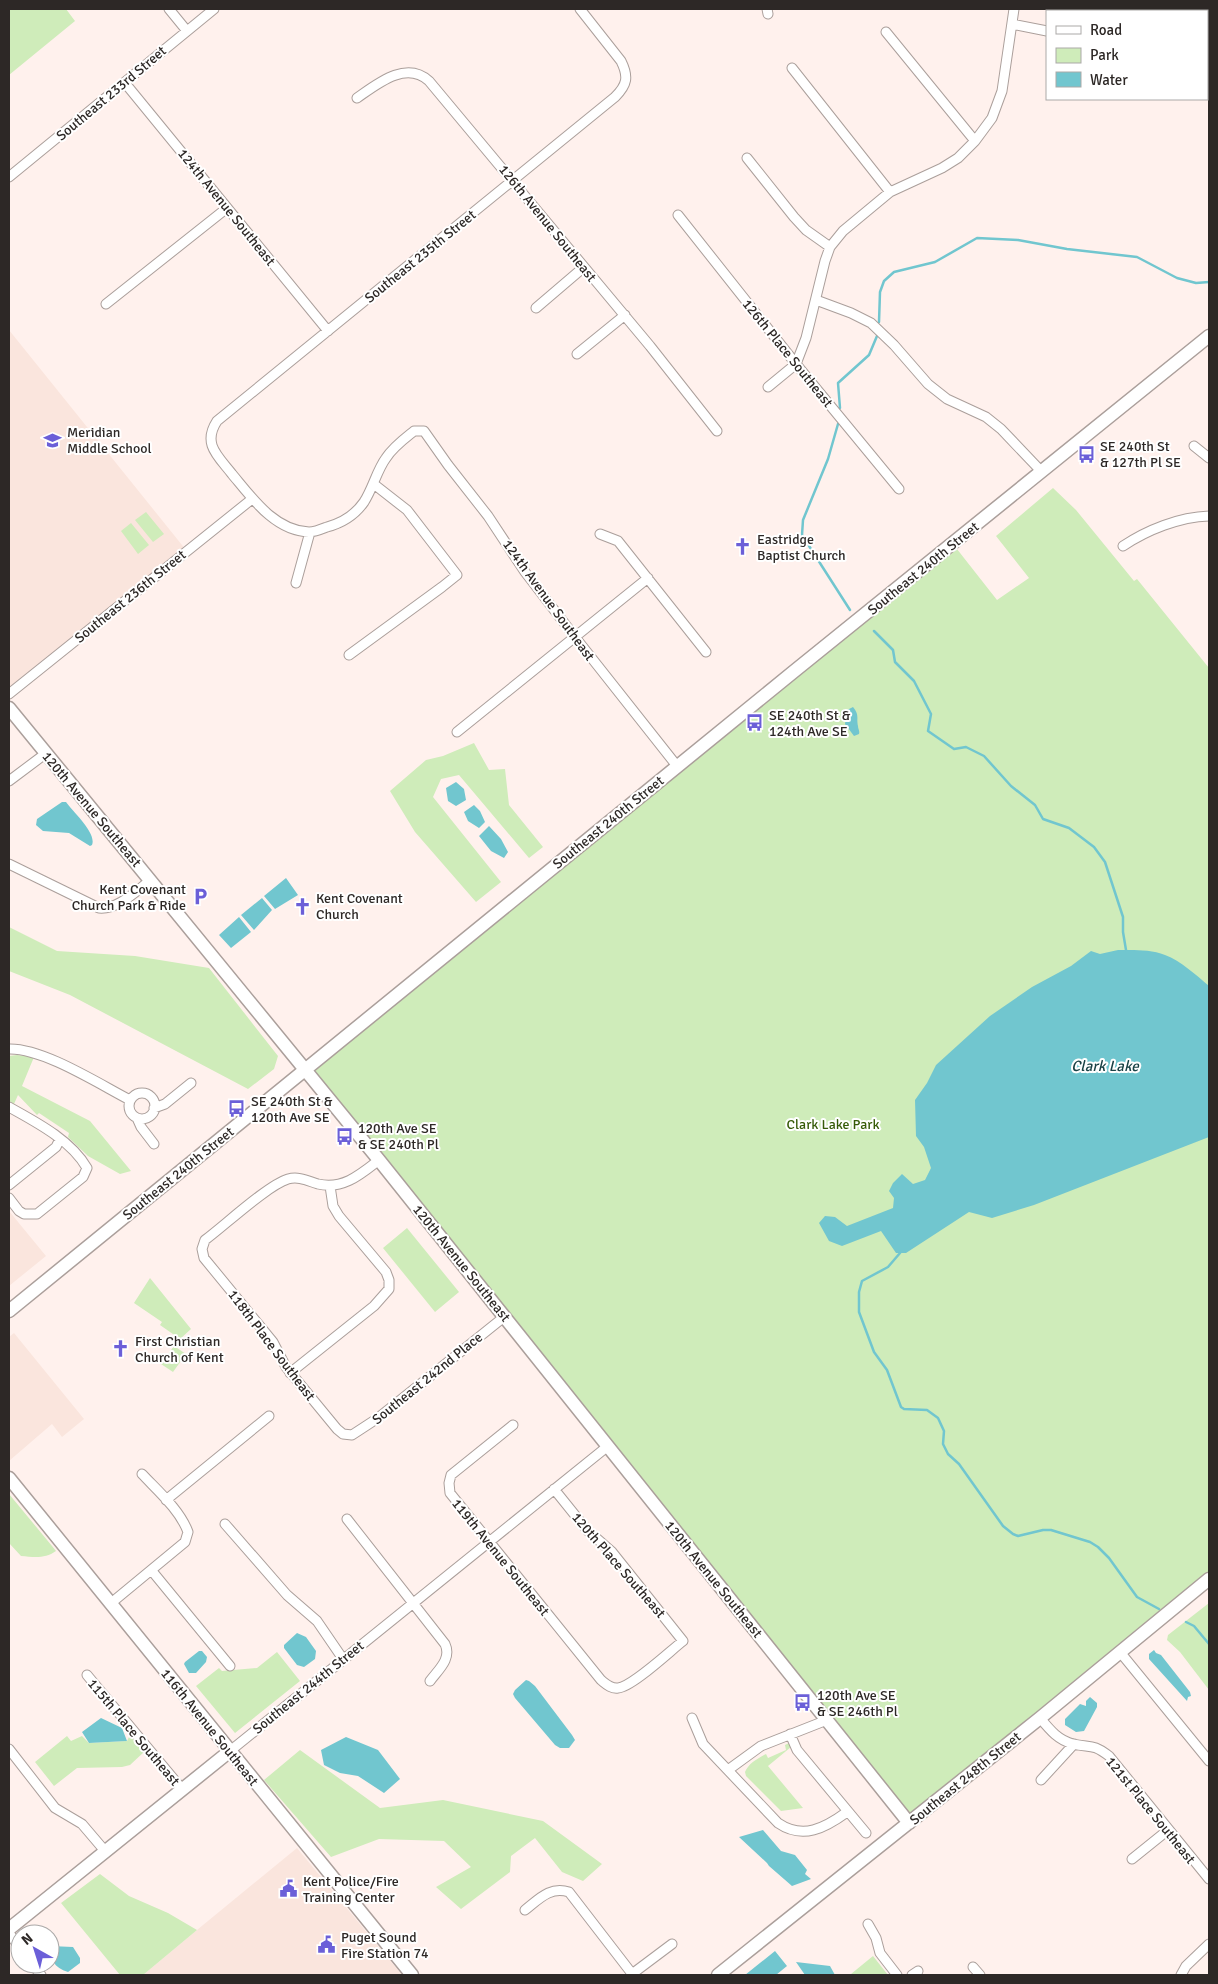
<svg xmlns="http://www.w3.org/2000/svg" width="1218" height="1984" viewBox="0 0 1218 1984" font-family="Signika,sans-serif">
<rect width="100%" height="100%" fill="#fff1ed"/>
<path fill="#fae5dd" d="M 9,330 L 186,550 L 9,694 Z
M 9,1211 L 46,1256 L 9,1286 Z
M 14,1333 L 84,1419 L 62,1437 L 52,1424 L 9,1461 L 9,1337 Z
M 297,1848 L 402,1975 L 143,1975 L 197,1930 Z"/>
<path fill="#cfecba" d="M 9,9 L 66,9 L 75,21 L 9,75 Z
M 1053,488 L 1076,510 L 1134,581 L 1137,579 L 1209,668 L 1209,1579 L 909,1823 L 305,1069 L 953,544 L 997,600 L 1029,578 L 996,536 Z
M 146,512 L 164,534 L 153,542 L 135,520 Z
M 131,523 L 149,545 L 138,554 L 121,531 Z
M 474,743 L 489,770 L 505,769 L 509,805 L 543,847 L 529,858 L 459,775 L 441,779 L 433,797 L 501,882 L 476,902 L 415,832 L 390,791 L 426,760 L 443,756 Z
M 9,927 L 57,951 L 135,956 L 209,968 L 278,1056 L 274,1069 L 248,1089 L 70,995 L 9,971 Z
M 17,1055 L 34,1057 L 22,1086 L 90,1121 L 131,1171 L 120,1174 L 88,1156 L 68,1137 L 69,1133 L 39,1113 L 37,1115 L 18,1095 L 14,1104 L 9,1101 L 9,1056 Z
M 407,1228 L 459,1292 L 435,1312 L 383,1248 Z
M 150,1278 L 191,1329 L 180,1339 L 160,1325 L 162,1322 L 134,1303 Z
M 174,1346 L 186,1354 L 173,1372 L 161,1364 Z
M 9,1494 L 52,1546 L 56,1551 C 45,1559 34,1557 21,1556 L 9,1543 Z
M 1209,1603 L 1209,1690 L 1180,1652 L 1167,1640 L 1168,1635 Z
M 277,1652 L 300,1681 L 235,1733 L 196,1686 L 219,1668 L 222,1671 L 257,1668 Z
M 130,1735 L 144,1752 L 130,1765 L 122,1767 L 77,1768 L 54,1786 L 35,1762 L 67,1736 L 71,1741 L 82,1736 L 89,1743 L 127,1741 Z
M 789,1743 L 791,1747 L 768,1766 L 803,1808 L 781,1811 L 746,1776 L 745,1772 C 749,1763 757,1759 766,1754 L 768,1758 L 786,1750 L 785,1745 Z
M 300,1750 L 380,1808 L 443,1800 L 543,1821 L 602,1864 L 583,1881 L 562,1872 L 535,1838 L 511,1856 L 510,1872 L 461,1909 L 436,1887 L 471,1867 L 444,1841 L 379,1839 L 331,1857 L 264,1780 Z
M 100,1874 L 129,1896 L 168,1913 L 197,1930 L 143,1975 L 120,1975 L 61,1903 Z
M 873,1956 L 888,1975 L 852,1975 L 851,1974 Z"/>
<path fill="#71c6cf" d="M 853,707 C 860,716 856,717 858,726 C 858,729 860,731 859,734 L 854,736 L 845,724 L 847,710 Z
M 456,782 L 464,789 L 466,800 L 456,806 L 448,801 L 446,788 Z
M 62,802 L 66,802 C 73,812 97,833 92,845 L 90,846 L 69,833 L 43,831 L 36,825 L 37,819 Z
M 474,805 L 480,811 L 485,822 L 479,828 L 468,821 L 464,812 Z
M 489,826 L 501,839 L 508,852 L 504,858 L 491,851 L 479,836 Z
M 286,878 L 298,895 L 275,909 L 264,896 Z
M 262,898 L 272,910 L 254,930 L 241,915 Z
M 239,917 L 251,932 L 231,948 L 219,935 Z
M 1118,950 C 1133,950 1150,949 1165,955 C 1181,961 1196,975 1209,986 L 1209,1137 L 1034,1205 L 992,1218 L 969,1212 L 906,1253 L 896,1253 L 881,1231 L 842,1246 L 829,1241 L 819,1223 L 825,1216 L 835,1217 L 847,1226 L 893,1208 L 894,1198 L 889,1191 L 893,1183 L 902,1174 L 913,1184 L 925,1180 L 931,1168 L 924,1147 L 916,1136 L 915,1100 L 927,1083 L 936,1065 L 990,1016 L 1032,987 L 1071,966 L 1091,951 L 1100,954 Z
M 297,1633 L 306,1637 L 316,1651 L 315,1659 L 304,1667 L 297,1665 L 284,1648 L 284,1645 Z
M 1154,1650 L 1156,1653 L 1161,1655 L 1190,1692 L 1191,1696 L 1188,1697 L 1187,1701 L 1149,1659 L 1149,1654 Z
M 199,1651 L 202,1651 L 207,1657 L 206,1662 L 196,1673 L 189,1673 L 184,1664 L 185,1662 Z
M 526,1680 L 529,1681 L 535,1686 L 572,1735 L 575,1740 L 569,1748 L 560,1748 L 555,1745 L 515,1698 L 513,1694 L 515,1690 Z
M 1090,1697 L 1097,1703 L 1097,1707 L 1084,1731 L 1076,1732 L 1065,1725 L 1065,1719 L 1080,1704 L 1086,1706 L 1086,1701 Z
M 101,1718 L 122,1728 L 127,1741 L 89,1743 L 82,1732 Z
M 346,1737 L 378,1750 L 400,1779 L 384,1793 L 358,1776 L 340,1773 L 324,1765 L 321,1750 Z
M 763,1830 L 781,1851 L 795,1855 L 807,1870 L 805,1874 L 811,1879 L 792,1886 L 769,1866 L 767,1863 L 739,1837 Z
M 50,1946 L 73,1947 L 80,1958 L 80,1963 L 68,1972 C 54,1968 50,1959 50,1946 Z
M 775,1951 L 787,1966 L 776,1975 L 745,1975 Z
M 796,1962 L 830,1966 L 835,1975 L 805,1975 Z"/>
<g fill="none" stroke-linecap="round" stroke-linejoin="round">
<path stroke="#71c6cf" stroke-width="2.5" d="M 879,322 L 880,292 L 884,281 L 894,272 L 935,262 L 977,238 L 1018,240 L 1067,249 L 1137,257 L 1177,278 L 1196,283 L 1209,282
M 840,408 L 838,383 L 869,355 L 877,336
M 838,424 L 828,459 L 803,520 L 802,535 L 850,610
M 874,631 L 893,650 L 895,662 L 914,681 L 931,714 L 928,731 L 954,749 L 966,747 L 984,756 L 1011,786 L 1035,805 L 1043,819 L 1069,828 L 1094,847 L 1105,862 L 1123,917 L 1123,932 L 1126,950
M 900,1253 L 888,1267 L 862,1281 L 859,1292 L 859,1312 L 874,1352 L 887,1370 L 901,1407 L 904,1409 L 927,1410 L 938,1418 L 944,1431 L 943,1444 L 948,1454 L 959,1464 L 1003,1526 L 1013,1534 L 1018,1536 L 1043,1530 L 1051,1530 L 1090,1542 L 1098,1547 L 1109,1558 L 1137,1597 L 1159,1609
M 1186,1622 L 1194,1626 L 1209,1644"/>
<defs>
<path id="street" d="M 169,9 L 187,31
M 580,9 L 621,61 C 629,77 627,85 615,97 L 217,421 C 202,444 218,456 232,474 C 252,498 275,531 309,532 C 315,532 322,529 327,527 C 342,523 355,515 364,502 C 373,488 377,470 386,458 C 393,447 404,439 414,431 L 424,431 L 448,465 L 488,516 L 525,572 L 575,637 L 677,766
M 767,9 L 768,14
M 1140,11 L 1143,9
M 1012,24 L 1047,31
M 886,32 L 975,141
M 792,68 L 890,192
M 125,83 L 328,331
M 357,98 C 377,84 406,60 429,81 L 650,346 L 717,431
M 747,158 L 794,217 L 806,230 L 830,247
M 9,177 L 214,9
M 678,215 L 796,364 L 899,489
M 816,300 L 851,313 L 871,323 L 894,345 L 928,384 L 947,399 L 986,417 L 1001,429 L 1041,471
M 106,304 L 227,208
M 536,308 L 584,267
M 577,354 L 625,315
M 768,387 L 796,364 L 806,338 L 825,261 L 830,247 L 843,231 L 890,192 L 942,168 L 958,158 L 975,141 L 992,118 L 1002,91 L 1014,9
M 1194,446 L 1209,458
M 600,534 L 618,541 L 706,652
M 1123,546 C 1147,530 1179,517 1209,516
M 296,583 L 310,532
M 349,655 L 442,587 L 457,575 L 407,510 L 375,485
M 9,694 L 252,499
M 457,732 L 648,578
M 9,781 L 45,754
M 9,864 L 99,908 C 118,910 137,890 151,880
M 9,1049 C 43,1048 99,1084 130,1100
M129 1106a13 13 0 1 1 26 0a13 13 0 1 1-26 0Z
M 9,1107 C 36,1122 71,1140 87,1168 L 83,1177 L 37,1214 L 24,1214 L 19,1211 L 9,1198
M 154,1108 L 165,1104 L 191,1083
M 137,1118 L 141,1127 L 154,1144
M 379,1160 C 361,1174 343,1190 318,1184 C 308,1181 299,1176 288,1179 C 268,1185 224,1226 205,1240 L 202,1249 L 204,1258 L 273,1342 L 286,1367 L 337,1429 L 343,1434 L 352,1435 L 378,1418 L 504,1317
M 9,1185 L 56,1147 L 60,1139
M 290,1373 L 374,1306 L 389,1289 L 389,1280 L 386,1272 L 339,1216 L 333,1206 L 330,1186
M 513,1425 L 451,1475 L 449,1483 L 450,1493 L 601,1680 C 606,1684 611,1689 618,1688 C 632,1687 670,1651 683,1641 L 612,1552 L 587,1530 L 554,1489
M 166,1500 L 269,1416
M 347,1519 L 445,1644 C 452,1659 438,1670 430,1681
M 225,1524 L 287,1595 L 317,1621 L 343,1659
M 152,1571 L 230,1666
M 110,1604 L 185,1542 L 188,1532 C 180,1510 158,1491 142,1474
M 1120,1652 L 1209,1761
M 87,1675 L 182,1789
M 692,1718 L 703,1744 L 778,1823 C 803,1840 825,1828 847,1812
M 1040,1718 C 1050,1730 1058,1740 1073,1744 C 1091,1748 1092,1743 1109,1756 L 1209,1879
M 790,1734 L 797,1750 L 866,1833
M 9,1749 L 55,1808 L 82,1824 L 105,1851
M 230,1751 L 608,1446
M 728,1770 L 761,1746 L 827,1720
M 1041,1780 L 1074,1744
M 1132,1859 L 1168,1830
M 525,1910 C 539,1899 550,1886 569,1892 L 633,1975
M 868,1924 L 876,1938 L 880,1953 L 897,1975
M 9,1933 L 20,1948
M 32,1964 L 41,1975
M 973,1967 L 980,1975
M 632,1974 L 672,1944
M 912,1975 L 918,1971
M 1181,1975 L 1186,1966 L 1209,1944"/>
<path id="secondary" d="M 9,708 L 379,1160 L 909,1823
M 9,1311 L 792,673 L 1209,336
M 9,1478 L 412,1975
M 9,1929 L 230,1751
M 718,1975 L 1040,1718 L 1209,1579"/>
</defs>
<use href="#street" stroke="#ab9f9b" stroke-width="11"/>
<use href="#secondary" stroke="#ab9f9b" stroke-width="15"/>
<use href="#street" stroke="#fff" stroke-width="9"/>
<use href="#secondary" stroke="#fff" stroke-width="12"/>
</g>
<defs>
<symbol id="school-bare" viewBox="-9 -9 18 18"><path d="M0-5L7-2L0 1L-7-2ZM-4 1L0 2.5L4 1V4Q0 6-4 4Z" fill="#6b5fd8" stroke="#fff" stroke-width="2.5" paint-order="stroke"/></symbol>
<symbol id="bus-bare" viewBox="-9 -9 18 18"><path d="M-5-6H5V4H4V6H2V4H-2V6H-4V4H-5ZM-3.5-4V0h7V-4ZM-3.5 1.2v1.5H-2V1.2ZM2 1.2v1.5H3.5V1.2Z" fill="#6b5fd8" stroke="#fff" stroke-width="2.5" paint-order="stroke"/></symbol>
<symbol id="church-bare" viewBox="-9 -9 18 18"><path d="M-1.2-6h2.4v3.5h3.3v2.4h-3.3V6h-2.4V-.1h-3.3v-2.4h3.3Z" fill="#6b5fd8" stroke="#fff" stroke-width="2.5" paint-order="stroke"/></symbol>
<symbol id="parking-bare" viewBox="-9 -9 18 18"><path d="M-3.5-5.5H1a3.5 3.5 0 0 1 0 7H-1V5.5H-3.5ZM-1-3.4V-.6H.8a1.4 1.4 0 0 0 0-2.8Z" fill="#6b5fd8" stroke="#fff" stroke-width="2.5" paint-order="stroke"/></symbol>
<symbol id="civic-bare" viewBox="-9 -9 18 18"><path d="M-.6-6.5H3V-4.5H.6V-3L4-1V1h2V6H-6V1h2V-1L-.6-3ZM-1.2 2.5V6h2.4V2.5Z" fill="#6b5fd8" stroke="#fff" stroke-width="2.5" paint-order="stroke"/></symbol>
</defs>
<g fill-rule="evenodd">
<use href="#school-bare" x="40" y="428" width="25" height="25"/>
<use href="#bus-bare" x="1074" y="442" width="25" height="25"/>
<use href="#church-bare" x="730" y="534" width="25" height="25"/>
<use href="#bus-bare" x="742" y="710" width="25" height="25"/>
<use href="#parking-bare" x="188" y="884" width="25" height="25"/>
<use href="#church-bare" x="290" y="894" width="25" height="25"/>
<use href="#bus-bare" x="224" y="1096" width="25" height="25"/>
<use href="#bus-bare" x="332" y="1124" width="25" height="25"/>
<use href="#church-bare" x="108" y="1336" width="25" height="25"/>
<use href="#bus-bare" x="790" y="1690" width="25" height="25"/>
<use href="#civic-bare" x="276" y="1876" width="25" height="25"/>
<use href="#civic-bare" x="314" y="1932" width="25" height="25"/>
</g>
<g text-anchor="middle" stroke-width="4" stroke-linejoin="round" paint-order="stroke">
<g font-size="14" fill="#2d2826" stroke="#fff">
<text transform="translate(111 93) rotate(-40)" y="5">Southeast 233rd Street</text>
<text transform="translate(227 207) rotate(51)" y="5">124th Avenue Southeast</text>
<text transform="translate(548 223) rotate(51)" y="5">126th Avenue Southeast</text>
<text transform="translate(420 256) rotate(-39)" y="5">Southeast 235th Street</text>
<text transform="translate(788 353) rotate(51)" y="5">126th Place Southeast</text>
<text transform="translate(923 568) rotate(-39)" y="5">Southeast 240th Street</text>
<text transform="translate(130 596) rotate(-39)" y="5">Southeast 236th Street</text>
<text transform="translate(549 600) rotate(54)" y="5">124th Avenue Southeast</text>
<text transform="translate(92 809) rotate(50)" y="5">120th Avenue Southeast</text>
<text transform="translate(608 822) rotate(-39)" y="5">Southeast 240th Street</text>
<text transform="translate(178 1173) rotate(-39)" y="5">Southeast 240th Street</text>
<text transform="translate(462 1263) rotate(51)" y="5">120th Avenue Southeast</text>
<text transform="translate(272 1345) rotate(53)" y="5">118th Place Southeast</text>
<text transform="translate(427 1378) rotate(-39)" y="5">Southeast 242nd Place</text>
<text transform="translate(501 1557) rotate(51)" y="5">119th Avenue Southeast</text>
<text transform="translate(619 1565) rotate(49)" y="5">120th Place Southeast</text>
<text transform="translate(714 1579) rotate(51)" y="5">120th Avenue Southeast</text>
<text transform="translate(308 1687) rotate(-39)" y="5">Southeast 244th Street</text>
<text transform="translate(210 1727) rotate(51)" y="5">116th Avenue Southeast</text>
<text transform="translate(134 1732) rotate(50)" y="5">115th Place Southeast</text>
<text transform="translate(965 1778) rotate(-39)" y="5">Southeast 248th Street</text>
<text transform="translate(1151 1810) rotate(51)" y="5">121st Place Southeast</text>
</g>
<g font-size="14" fill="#2d2826" stroke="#fff" text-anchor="start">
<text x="67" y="437">Meridian<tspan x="67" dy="16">Middle School</tspan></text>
<text x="1100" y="451">SE 240th St<tspan x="1100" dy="16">&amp; 127th Pl SE</tspan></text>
<text x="757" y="544">Eastridge<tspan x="757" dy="16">Baptist Church</tspan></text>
<text x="769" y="720">SE 240th St &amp;<tspan x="769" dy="16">124th Ave SE</tspan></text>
<text x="186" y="894" text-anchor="end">Kent Covenant<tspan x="186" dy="16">Church Park &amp; Ride</tspan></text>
<text x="316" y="903">Kent Covenant<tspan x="316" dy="16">Church</tspan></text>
<text x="251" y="1106">SE 240th St &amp;<tspan x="251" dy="16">120th Ave SE</tspan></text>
<text x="358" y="1133">120th Ave SE<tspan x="358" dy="16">&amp; SE 240th Pl</tspan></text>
<text x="135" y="1346">First Christian<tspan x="135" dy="16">Church of Kent</tspan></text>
<text x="817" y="1700">120th Ave SE<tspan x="817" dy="16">&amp; SE 246th Pl</tspan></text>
<text x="303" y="1886">Kent Police/Fire<tspan x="303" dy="16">Training Center</tspan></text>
<text x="341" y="1942">Puget Sound<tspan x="341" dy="16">Fire Station 74</tspan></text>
</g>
<g font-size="14" fill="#365b08" stroke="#fff">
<text x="833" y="1129">Clark Lake Park</text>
</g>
<g font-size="15" font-style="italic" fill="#194145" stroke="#fff">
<text x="1105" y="1071">Clark Lake</text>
</g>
</g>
<rect width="1218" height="1984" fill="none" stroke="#2d2826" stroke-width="20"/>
<rect x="1046" y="10" width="162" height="90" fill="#ffffff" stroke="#aba9a8"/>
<rect x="1056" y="26" width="25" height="8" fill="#ffffff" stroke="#aba9a8"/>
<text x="1090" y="35" font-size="15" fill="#2d2826">Road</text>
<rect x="1056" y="48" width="25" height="15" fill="#cfecba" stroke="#aba9a8"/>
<text x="1090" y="60" font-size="15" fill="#2d2826">Park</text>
<rect x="1056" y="72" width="25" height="15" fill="#71c6cf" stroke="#aba9a8"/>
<text x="1090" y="85" font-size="15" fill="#2d2826">Water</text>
<g transform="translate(35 1949) rotate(321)"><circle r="24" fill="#ffffff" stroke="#aba9a8"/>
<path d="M0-4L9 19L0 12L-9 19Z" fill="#6b5fd8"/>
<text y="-8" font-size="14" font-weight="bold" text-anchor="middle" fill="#2d2826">N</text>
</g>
</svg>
